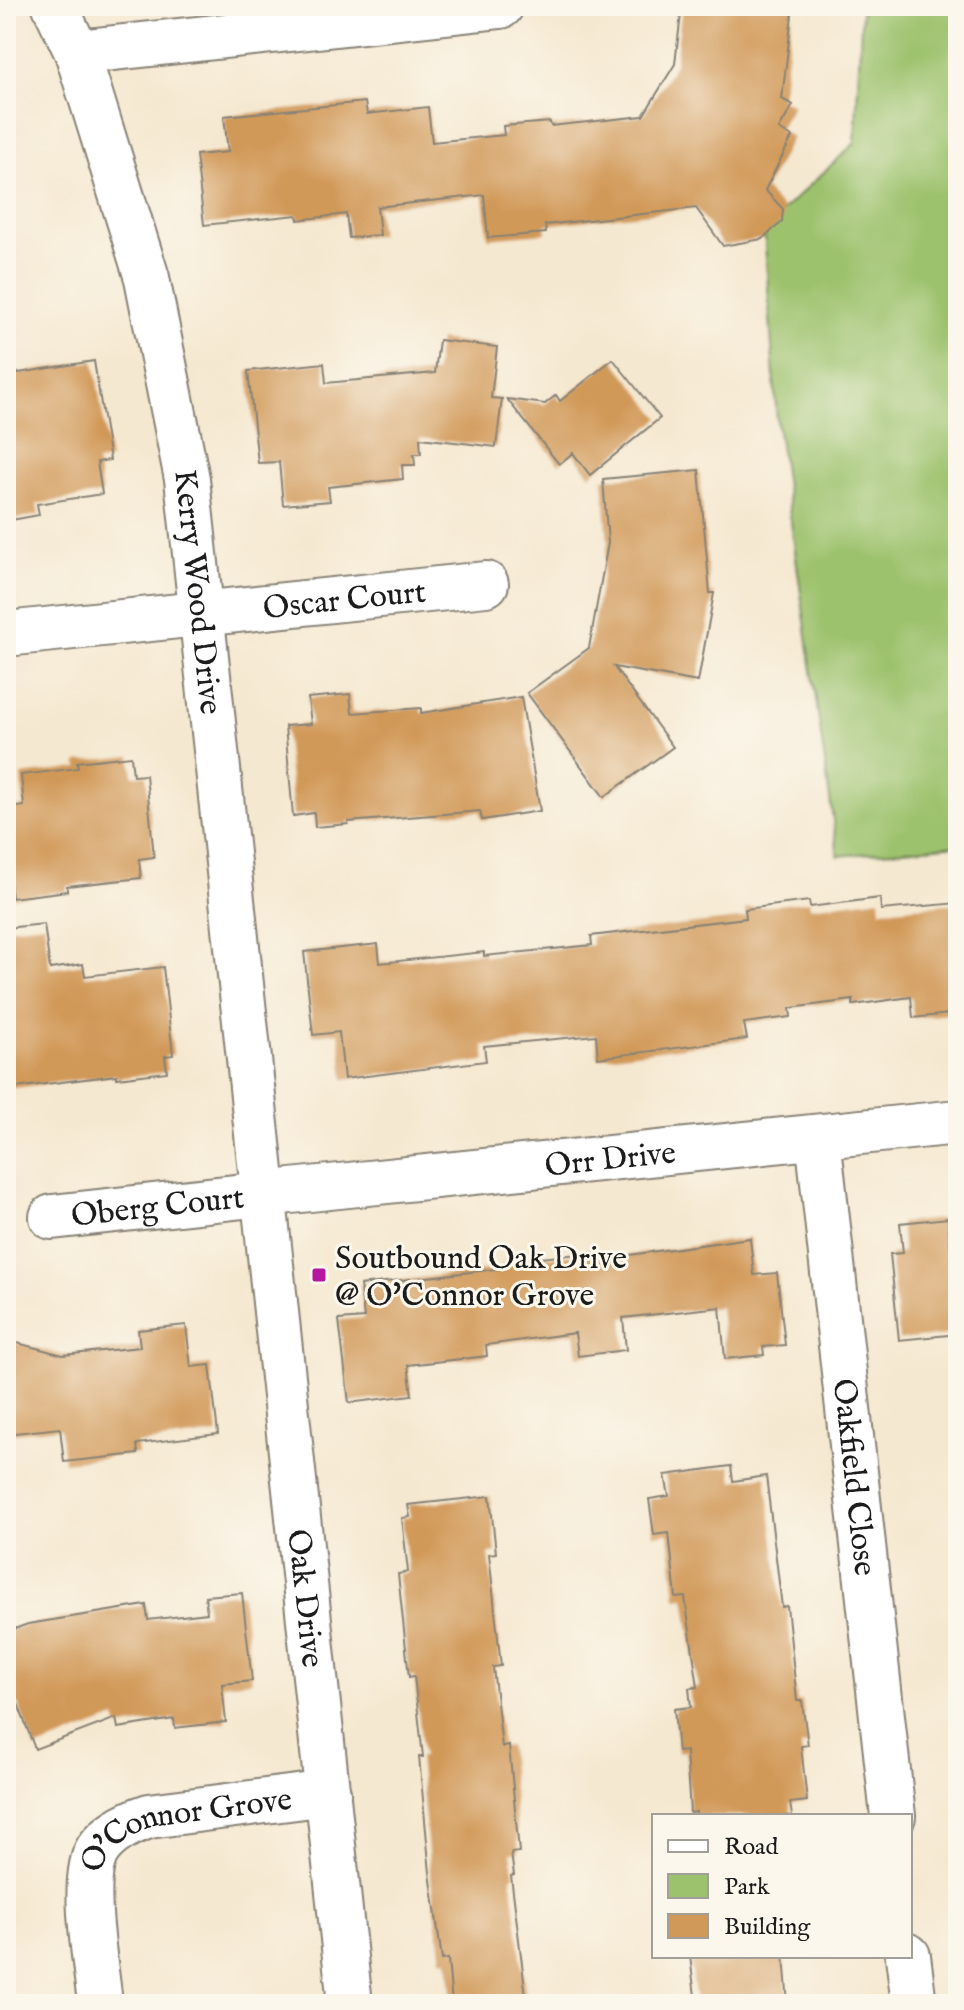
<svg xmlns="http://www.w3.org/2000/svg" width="964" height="2010" viewBox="0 0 964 2010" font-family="'IM FELL English',serif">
<rect width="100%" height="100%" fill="#fbf7ec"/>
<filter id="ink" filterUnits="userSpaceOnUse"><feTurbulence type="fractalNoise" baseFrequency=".0125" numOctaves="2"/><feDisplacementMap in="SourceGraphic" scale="16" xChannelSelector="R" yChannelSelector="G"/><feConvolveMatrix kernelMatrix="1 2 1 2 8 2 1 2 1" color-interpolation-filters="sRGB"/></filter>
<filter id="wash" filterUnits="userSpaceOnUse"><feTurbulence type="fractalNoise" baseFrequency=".006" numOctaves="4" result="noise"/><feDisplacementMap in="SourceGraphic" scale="32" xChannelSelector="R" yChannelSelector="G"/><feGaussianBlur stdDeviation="1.8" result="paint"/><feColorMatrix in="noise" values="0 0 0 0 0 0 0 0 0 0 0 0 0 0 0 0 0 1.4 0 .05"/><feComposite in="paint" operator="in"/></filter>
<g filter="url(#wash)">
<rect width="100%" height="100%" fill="#f5e8d0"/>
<path fill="#9dc26d" stroke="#5c6f44" stroke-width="2" d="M 862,6 L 958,6 L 958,845 L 838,856 L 777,423 L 764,228 L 855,143 Z"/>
<g id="blocks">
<path fill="#d19959" d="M 682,6 L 793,6 L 782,99 L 793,105 L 779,129 L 792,137 L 765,190 L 783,209 L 782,222 L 762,239 L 723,246 L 696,208 L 545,225 L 546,233 L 488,238 L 484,195 L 377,207 L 380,235 L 349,238 L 346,214 L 298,220 L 297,215 L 204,225 L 196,155 L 228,152 L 224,116 L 365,102 L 367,114 L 428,107 L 432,142 L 504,135 L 503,126 L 550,122 L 551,126 L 643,116 L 675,64 Z
M 439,340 L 497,347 L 491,398 L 502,399 L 496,447 L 420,438 L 421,454 L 414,454 L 415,465 L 402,465 L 403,479 L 328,487 L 330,501 L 283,505 L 279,462 L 258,463 L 248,371 L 324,363 L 326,383 L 435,373 Z
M 613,359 L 660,418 L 590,475 L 573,453 L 559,464 L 507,399 L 545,404 L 556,395 L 560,401 Z
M 94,361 L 110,460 L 97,462 L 102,494 L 37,504 L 39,515 L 6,521 L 6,375 Z
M 699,470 L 710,593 L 714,593 L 698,682 L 614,667 L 673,747 L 604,797 L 527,693 L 589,648 L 608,543 L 603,479 Z
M 350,694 L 352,713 L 421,708 L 421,713 L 521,697 L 540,811 L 482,820 L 480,811 L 348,822 L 348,824 L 315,827 L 314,813 L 293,816 L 285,726 L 311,724 L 308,698 Z
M 131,756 L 133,776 L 146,775 L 154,857 L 139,859 L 141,878 L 67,886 L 67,891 L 12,898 L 6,850 L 6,809 L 24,806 L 21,775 L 78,768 L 77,762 Z
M 880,898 L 881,910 L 958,903 L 958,1013 L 913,1018 L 911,997 L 853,1005 L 853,1000 L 790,1008 L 791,1017 L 744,1023 L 747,1039 L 598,1058 L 596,1035 L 484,1046 L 486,1061 L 344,1079 L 339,1032 L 313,1035 L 304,952 L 378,944 L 380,963 L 484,952 L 484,956 L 592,945 L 591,936 L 746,918 L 745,909 L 809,901 L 810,907 Z
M 44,924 L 50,969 L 83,964 L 85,976 L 163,967 L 173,1055 L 165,1056 L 167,1072 L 117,1078 L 117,1075 L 6,1089 L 6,928 Z
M 948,1218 L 958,1334 L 899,1340 L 890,1254 L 903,1253 L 900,1223 Z
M 750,1238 L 754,1275 L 777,1273 L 785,1345 L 763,1347 L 764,1355 L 725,1359 L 720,1307 L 623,1318 L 626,1350 L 578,1356 L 575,1333 L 486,1345 L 487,1356 L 408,1365 L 412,1395 L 349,1403 L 339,1320 L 364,1318 L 360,1285 L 504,1268 L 504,1262 L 596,1252 L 596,1255 L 601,1255 L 601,1259 Z
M 186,1325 L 191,1367 L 210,1365 L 218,1434 L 137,1444 L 138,1454 L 64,1462 L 60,1428 L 6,1434 L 6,1340 L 63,1355 L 140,1347 L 138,1330 Z
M 731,1466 L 733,1481 L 766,1476 L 782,1607 L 787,1606 L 797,1701 L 802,1701 L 808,1745 L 801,1746 L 807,1801 L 790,1803 L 792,1816 L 696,1816 L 696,1812 L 690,1813 L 686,1751 L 678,1752 L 674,1709 L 691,1707 L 689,1688 L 698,1687 L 685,1597 L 676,1598 L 669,1533 L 654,1535 L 649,1499 L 669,1496 L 665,1475 Z
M 490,1496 L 496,1553 L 489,1554 L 501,1666 L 493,1667 L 502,1747 L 509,1746 L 519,1852 L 511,1853 L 514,1875 L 511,1876 L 527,2004 L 452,2004 L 448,1959 L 442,1960 L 430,1873 L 419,1757 L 423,1757 L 414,1676 L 409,1677 L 398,1574 L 408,1572 L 402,1518 L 410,1517 L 408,1505 Z
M 242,1593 L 252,1681 L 222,1684 L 226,1722 L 175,1728 L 174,1719 L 118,1728 L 116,1718 L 35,1749 L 18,1704 L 6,1708 L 6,1632 L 28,1624 L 146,1605 L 148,1620 L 207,1613 L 205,1596 Z
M 690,1956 L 784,1956 L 788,2004 L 696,2004 Z"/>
</g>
</g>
<g filter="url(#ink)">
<use href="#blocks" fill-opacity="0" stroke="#888276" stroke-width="2"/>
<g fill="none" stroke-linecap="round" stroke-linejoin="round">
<defs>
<g id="minor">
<path d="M 77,52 L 501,6"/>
<path id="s1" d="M 6,634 L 486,584"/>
<path id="s2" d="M 818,1137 L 893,1816"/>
<path id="s3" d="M 52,1217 L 262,1194"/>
<path d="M 908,1956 L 914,2004"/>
<path id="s4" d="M 100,2004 C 97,1969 79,1878 98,1849 C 110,1832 131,1822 149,1816 L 328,1793"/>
</g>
<g id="tertiary">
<path id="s5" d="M 55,6 L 77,52 L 147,278 L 187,479 L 350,2004"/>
<path id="s6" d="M 262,1194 L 958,1122"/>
</g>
</defs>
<use href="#minor" stroke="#888276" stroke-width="48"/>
<use href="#tertiary" stroke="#888276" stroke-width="48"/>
<use href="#minor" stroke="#fff" stroke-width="44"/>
<use href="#tertiary" stroke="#fff" stroke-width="44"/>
</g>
</g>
<rect fill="#b5179e" stroke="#fbf7ec" stroke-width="3" x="311" y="1267" width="16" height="16" rx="4"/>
<g text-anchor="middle" stroke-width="6" stroke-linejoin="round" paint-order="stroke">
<g font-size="32" fill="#1c1c1c" stroke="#fbf7ec">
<text dy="11" stroke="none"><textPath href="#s5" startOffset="606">Kerry Wood Drive</textPath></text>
<text dy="11" stroke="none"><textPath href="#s1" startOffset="340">Oscar Court</textPath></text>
<text dy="11" stroke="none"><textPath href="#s6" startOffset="350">Orr Drive</textPath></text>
<text dy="11" stroke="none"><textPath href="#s3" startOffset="106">Oberg Court</textPath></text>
<text dy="11" stroke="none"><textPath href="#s2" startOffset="342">Oakfield Close</textPath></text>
<text dy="11" stroke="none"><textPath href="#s5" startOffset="1618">Oak Drive</textPath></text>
<text dy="11" stroke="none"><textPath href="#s4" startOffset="248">O'Connor Grove</textPath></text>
</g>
<g font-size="32" fill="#1c1c1c" stroke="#fbf7ec" text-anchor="start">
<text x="335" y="1268">Soutbound Oak Drive<tspan x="335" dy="37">@ O'Connor Grove</tspan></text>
</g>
</g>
<rect width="964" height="2010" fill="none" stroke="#fbf7ec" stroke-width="32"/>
<rect x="652" y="1814" width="260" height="144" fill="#fbf7ec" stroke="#a29f99" stroke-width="2"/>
<rect x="668" y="1840" width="40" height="12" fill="#ffffff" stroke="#a29f99" stroke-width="2"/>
<text x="724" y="1854" font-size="24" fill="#1c1c1c">Road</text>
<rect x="668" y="1874" width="40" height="24" fill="#9dc26d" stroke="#a29f99" stroke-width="2"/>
<text x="724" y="1894" font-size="24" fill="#1c1c1c">Park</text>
<rect x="668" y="1914" width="40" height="24" fill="#d19959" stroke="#a29f99" stroke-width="2"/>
<text x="724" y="1934" font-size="24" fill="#1c1c1c">Building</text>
</svg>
